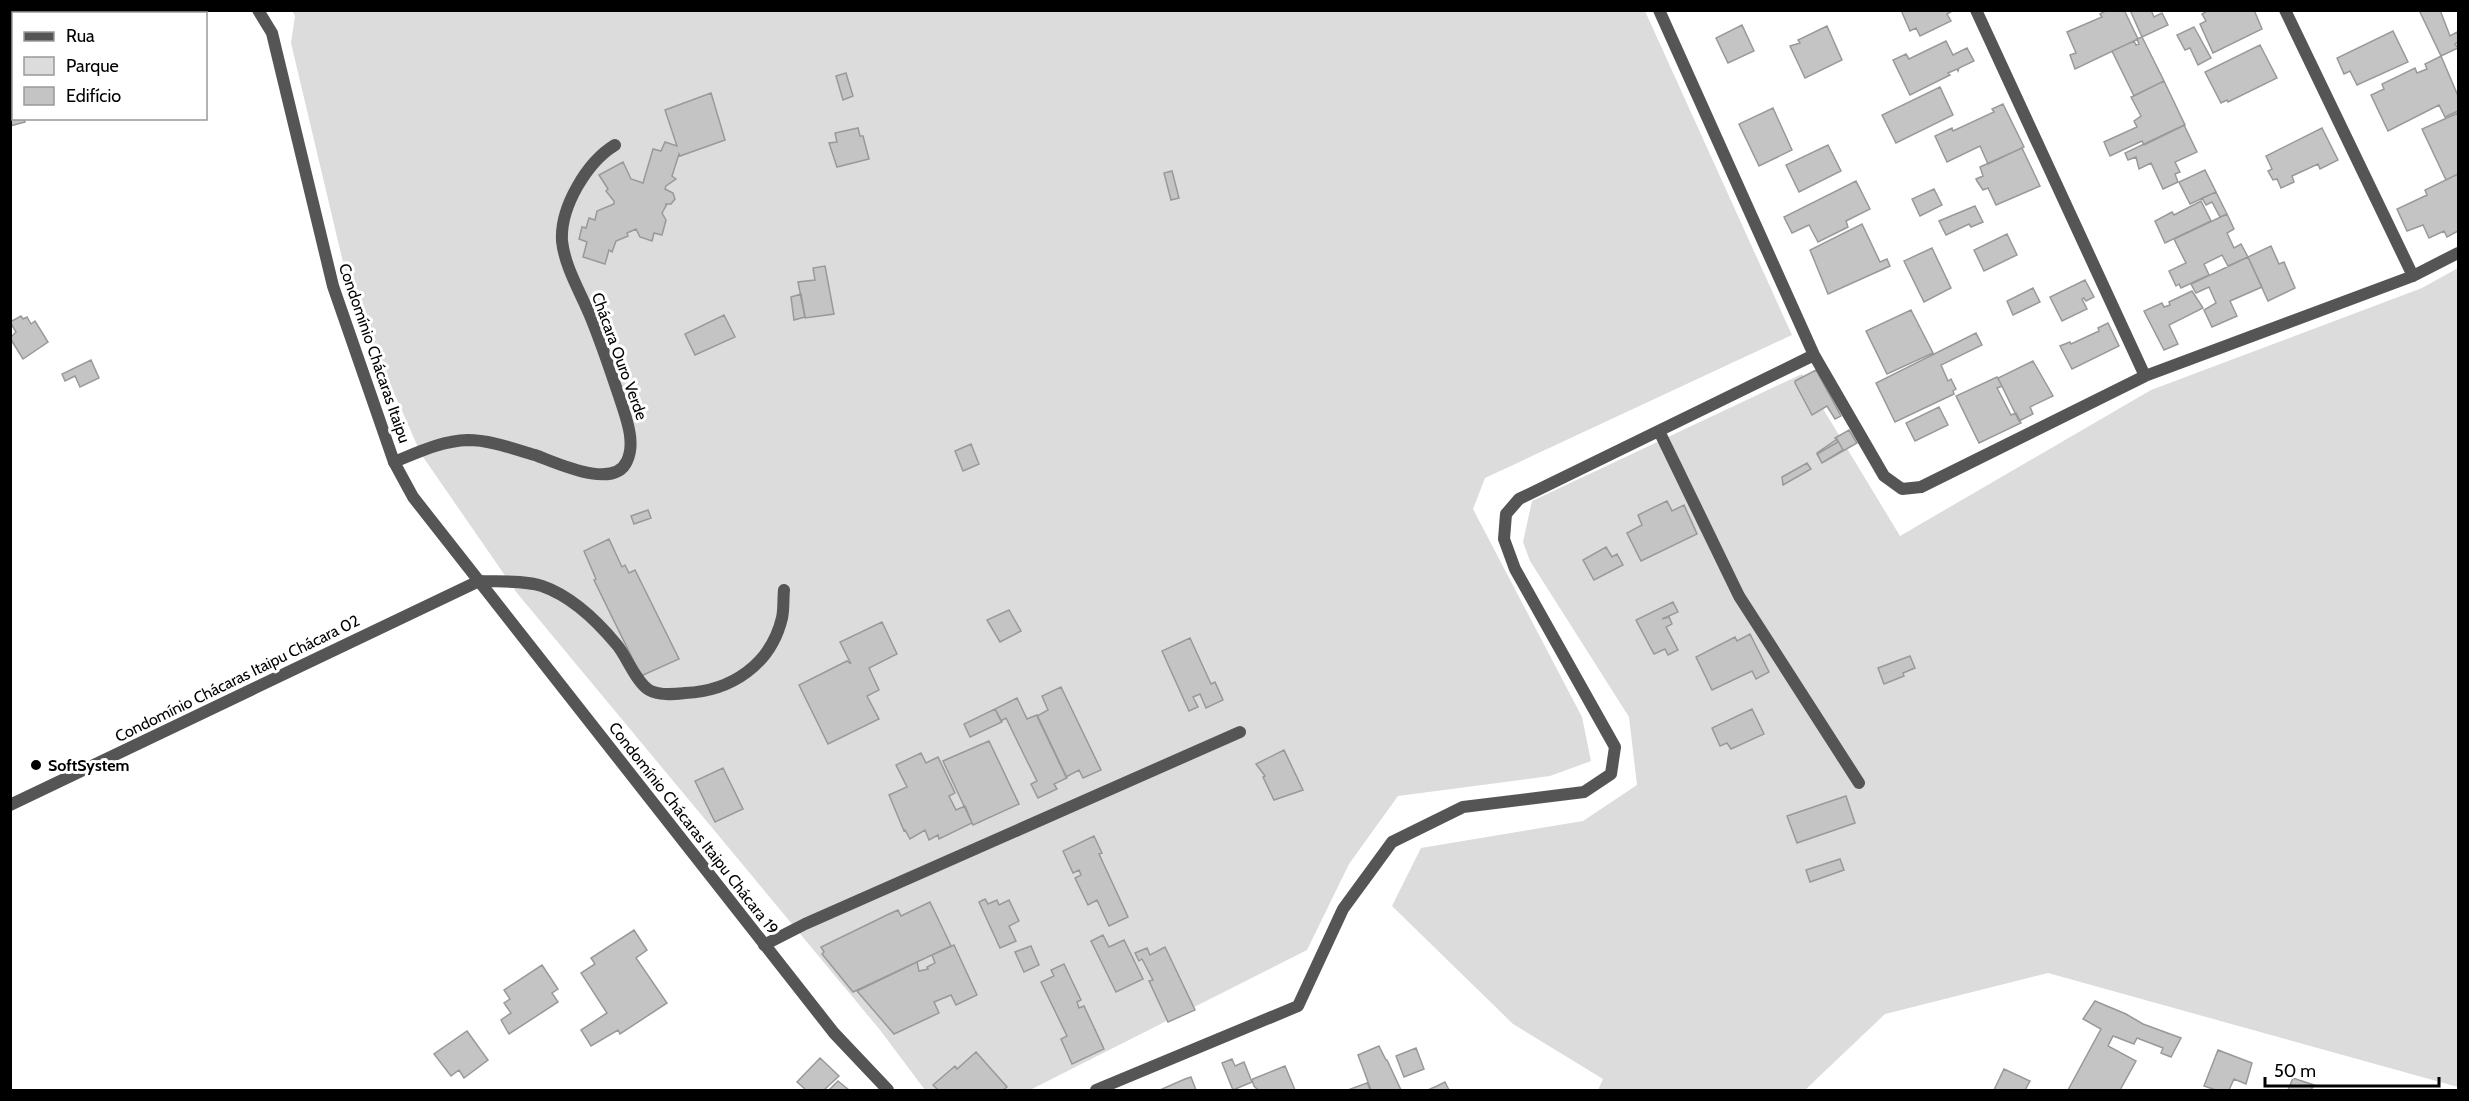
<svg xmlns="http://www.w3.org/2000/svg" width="2469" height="1101" viewBox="0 0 2469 1101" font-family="Cabin,sans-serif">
<rect width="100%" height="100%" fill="#fff"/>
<path fill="#dcdcdc" d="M 292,10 L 1645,11 L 1792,335 L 1485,478 L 1473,509 L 1582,717 L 1591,761 L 1550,776 L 1398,796 L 1349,864 L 1307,950 L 1030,1090 L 925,1090 L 880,1030 L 517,593 L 421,454 L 351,296 L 291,43 L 295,16 Z
M 2458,268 L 2458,1087 L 2048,973 L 1885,1014 L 1805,1090 L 1598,1090 L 1603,1079 L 1513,1024 L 1392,906 L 1421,848 L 1583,821 L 1637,785 L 1629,717 L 1530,561 L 1523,542 L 1532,501 L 1802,374 L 1900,536 L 2151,390 L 2422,288 Z"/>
<path fill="#c4c4c4" stroke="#999" stroke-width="1.5" d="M 138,10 L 139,14 L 53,14 L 52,10 Z
M 191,10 L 192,14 L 154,14 L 153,10 Z
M 1901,10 L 1954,10 L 1947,14 L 1951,21 L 1920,36 L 1916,28 L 1910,31 Z
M 2107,10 L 2124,10 L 2138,39 L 2075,69 L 2070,55 L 2076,53 L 2067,32 L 2102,17 L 2100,14 Z
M 2130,10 L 2151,10 L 2154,17 L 2162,13 L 2168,25 L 2142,37 Z
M 2209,10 L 2254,10 L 2262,29 L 2213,53 L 2200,24 L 2206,21 L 2202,14 Z
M 2419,10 L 2440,10 L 2450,36 L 2457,32 L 2458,35 L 2458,42 L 2455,44 L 2458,48 L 2441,56 Z
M 1742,25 L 1754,51 L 1728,63 L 1716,38 Z
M 1827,26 L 1842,60 L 1805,78 L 1790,46 L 1800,43 L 1798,40 Z
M 2194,27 L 2211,58 L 2198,65 L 2190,48 L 2185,50 L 2177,35 Z
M 2393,31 L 2408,62 L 2357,85 L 2350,71 L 2344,74 L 2337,58 Z
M 2142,37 L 2164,81 L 2134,96 L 2112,51 L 2134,41 L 2136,45 L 2139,44 L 2137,39 Z
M 1946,41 L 1953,55 L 1967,48 L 1974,61 L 1959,68 L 1958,71 L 1957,69 L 1948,73 L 1950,75 L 1910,95 L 1893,60 L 1906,54 L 1909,59 Z
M 2260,45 L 2277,78 L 2228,102 L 2227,100 L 2221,103 L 2205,72 Z
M 2441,56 L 2458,96 L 2458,111 L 2445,117 L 2439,105 L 2388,131 L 2371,95 L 2384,89 L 2382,84 L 2415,68 L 2417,73 L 2427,69 L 2425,64 Z
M 846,73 L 853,96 L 843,100 L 836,76 Z
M 2164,81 L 2185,125 L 2144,145 L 2142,141 L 2110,156 L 2104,142 L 2137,127 L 2134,121 L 2141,116 L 2131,97 Z
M 1940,87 L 1953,115 L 1896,143 L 1882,115 Z
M 711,93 L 725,140 L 680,156 L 679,154 L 672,176 L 676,179 L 666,186 L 665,189 L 673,193 L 675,199 L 671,204 L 665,204 L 667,204 L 662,213 L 666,220 L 662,235 L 654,233 L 652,241 L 640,237 L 636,229 L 627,233 L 628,236 L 616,241 L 612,252 L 609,250 L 605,264 L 583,257 L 587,242 L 579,239 L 582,227 L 586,228 L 589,218 L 595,220 L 597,211 L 614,204 L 614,201 L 606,191 L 608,189 L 599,175 L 623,162 L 631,179 L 643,183 L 653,149 L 661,151 L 665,142 L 677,146 L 665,110 Z
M 2003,104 L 2024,147 L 1988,164 L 1980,146 L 1947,162 L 1935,136 L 1952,128 L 1953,131 L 1994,112 L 1992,109 Z
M 14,105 L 14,118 L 23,118 L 25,122 L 10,126 L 10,106 Z
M 1773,108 L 1792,150 L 1759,166 L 1739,124 Z
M 2458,113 L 2458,174 L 2446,180 L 2422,129 Z
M 2184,125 L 2197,152 L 2175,162 L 2180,172 L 2175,174 L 2178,182 L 2163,189 L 2151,163 L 2139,169 L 2136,157 L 2128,160 L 2125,153 Z
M 858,128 L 860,136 L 863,136 L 869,159 L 837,167 L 829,143 L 837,142 L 835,133 Z
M 2322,128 L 2338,160 L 2320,169 L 2318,164 L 2292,176 L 2294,182 L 2281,188 L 2277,179 L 2273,180 L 2268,171 L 2272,169 L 2266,156 Z
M 1828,145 L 1841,171 L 1799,192 L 1786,165 Z
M 2022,148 L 2040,186 L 1996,205 L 1988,188 L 1983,190 L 1977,181 L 1976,179 L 1983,176 L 1980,167 Z
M 2205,170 L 2216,192 L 2190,204 L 2179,182 Z
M 1172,171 L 1179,198 L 1171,200 L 1164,173 Z
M 2458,174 L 2458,231 L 2447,237 L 2444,231 L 2429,238 L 2423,225 L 2407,231 L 2397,209 L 2427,195 L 2425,190 Z
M 1856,181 L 1870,209 L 1846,221 L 1848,227 L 1818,242 L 1809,225 L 1792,233 L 1784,217 Z
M 1934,189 L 1942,205 L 1920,216 L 1912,199 Z
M 2216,192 L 2227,214 L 2220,217 L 2212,202 L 2206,205 L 2202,198 Z
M 2201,201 L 2211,221 L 2165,243 L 2155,221 L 2172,212 L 2174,215 Z
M 1975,206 L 1983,222 L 1971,227 L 1969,224 L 1946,235 L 1939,221 Z
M 2227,214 L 2234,229 L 2227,233 L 2234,248 L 2241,244 L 2248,257 L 2228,266 L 2222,255 L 2204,264 L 2209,275 L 2181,288 L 2179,284 L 2176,286 L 2169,271 L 2186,263 L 2174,239 Z
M 1862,224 L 1880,262 L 1887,259 L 1890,266 L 1828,294 L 1810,250 Z
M 2007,234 L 2017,255 L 1984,271 L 1974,250 Z
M 2271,246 L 2279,264 L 2284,262 L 2295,288 L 2268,301 L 2248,257 Z
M 1932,248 L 1951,288 L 1924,302 L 1904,261 Z
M 2248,257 L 2262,287 L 2230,301 L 2237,316 L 2212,327 L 2204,310 L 2216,303 L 2209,287 L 2196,293 L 2191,284 Z
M 825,266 L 834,314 L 805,318 L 798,282 L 815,280 L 813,268 Z
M 2085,280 L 2094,297 L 2086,301 L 2084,298 L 2082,299 L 2087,309 L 2062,321 L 2050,297 Z
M 2033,288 L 2040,302 L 2013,315 L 2007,301 Z
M 2192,291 L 2203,308 L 2169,325 L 2178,344 L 2164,350 L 2144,311 L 2162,303 L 2164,307 L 2170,305 L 2169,302 Z
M 801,294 L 805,317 L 794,320 L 791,297 Z
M 1911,310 L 1933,353 L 1887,374 L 1866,331 Z
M 724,315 L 735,337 L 695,355 L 685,334 Z
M 21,316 L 23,319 L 27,317 L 31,324 L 35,321 L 48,342 L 23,359 L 10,338 L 16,332 L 10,322 Z
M 2108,323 L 2119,346 L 2072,369 L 2060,346 L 2070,342 L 2071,344 L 2099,331 L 2098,328 Z
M 1976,333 L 1982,345 L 1941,365 L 1948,381 L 1951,379 L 1956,389 L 1953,391 L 1954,394 L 1895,422 L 1876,383 Z
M 91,360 L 99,378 L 80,387 L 75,376 L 65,381 L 62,374 Z
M 2033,361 L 2053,396 L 2030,407 L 2033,414 L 2019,421 L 1998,378 Z
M 1816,370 L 1841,416 L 1835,419 L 1827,406 L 1812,415 L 1795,383 L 1795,381 Z
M 1997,377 L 2002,386 L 1997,388 L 2011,415 L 2016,413 L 2021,423 L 1979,443 L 1956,396 Z
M 1939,407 L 1948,425 L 1915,441 L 1906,423 Z
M 1849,430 L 1857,443 L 1822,463 L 1817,454 L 1838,442 L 1835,438 Z
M 1837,439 L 1843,450 L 1822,463 L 1817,453 Z
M 971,444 L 979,464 L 963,471 L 955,451 Z
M 1807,463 L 1811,469 L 1783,485 L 1782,477 Z
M 1667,501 L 1672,511 L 1684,505 L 1697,534 L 1641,561 L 1627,533 L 1642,525 L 1638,515 Z
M 648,510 L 651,518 L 634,524 L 631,516 Z
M 609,539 L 622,567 L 625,565 L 629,573 L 635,570 L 636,572 L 679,659 L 641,676 L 594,580 L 596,579 L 584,551 Z
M 1606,547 L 1612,557 L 1617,554 L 1623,565 L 1594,580 L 1583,560 Z
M 1673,602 L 1678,612 L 1662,619 L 1669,617 L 1672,624 L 1666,627 L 1678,650 L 1668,655 L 1665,649 L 1654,654 L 1636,620 Z
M 1009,610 L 1021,631 L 1000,642 L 987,620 Z
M 882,622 L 897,654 L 869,668 L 879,690 L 867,696 L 879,719 L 828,744 L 799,685 L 847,661 L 851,664 L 840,642 Z
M 1750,634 L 1769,672 L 1756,679 L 1752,671 L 1712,690 L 1696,657 L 1735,637 L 1737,641 Z
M 1190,638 L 1211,684 L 1215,682 L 1223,700 L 1206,708 L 1200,694 L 1193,697 L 1198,707 L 1189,711 L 1162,651 Z
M 1910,656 L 1915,668 L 1903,673 L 1904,676 L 1884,684 L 1878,668 Z
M 1061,687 L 1101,770 L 1083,778 L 1079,770 L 1066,777 L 1037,716 L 1048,710 L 1042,696 Z
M 1017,698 L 1027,719 L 1037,715 L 1067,778 L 1054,784 L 1057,789 L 1038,798 L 1031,784 L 1037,781 L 1026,759 L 1006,718 L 1001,721 L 995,709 Z
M 995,709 L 1002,722 L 970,737 L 964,724 Z
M 1752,709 L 1764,734 L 1731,749 L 1727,743 L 1720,746 L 1712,728 Z
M 989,741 L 1019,804 L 973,825 L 943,761 Z
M 1284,750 L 1303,790 L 1274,800 L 1263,777 L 1265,776 L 1256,764 Z
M 921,753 L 926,763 L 938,757 L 955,793 L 949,796 L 956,810 L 965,806 L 972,823 L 939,839 L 938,835 L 929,840 L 925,830 L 910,839 L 905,830 L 904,831 L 889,795 L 907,787 L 896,765 Z
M 723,768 L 743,809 L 715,822 L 695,781 Z
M 1846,796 L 1855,823 L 1797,843 L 1787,816 Z
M 1094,836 L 1102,853 L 1099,854 L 1128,917 L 1109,926 L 1097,900 L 1088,905 L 1075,878 L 1081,875 L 1079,870 L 1073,873 L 1063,851 Z
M 1840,859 L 1844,870 L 1810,882 L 1806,870 Z
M 985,899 L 988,904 L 997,900 L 999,905 L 1009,900 L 1019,921 L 1009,926 L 1016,941 L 1000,948 L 979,902 Z
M 930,902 L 951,946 L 917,962 L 853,992 L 822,954 L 824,952 L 821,947 L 889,914 L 898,910 L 901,916 Z
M 634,930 L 647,950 L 636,958 L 667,1003 L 620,1034 L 618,1030 L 591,1046 L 581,1030 L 607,1013 L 581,973 L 595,964 L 591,958 Z
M 1103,935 L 1109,947 L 1124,940 L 1143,979 L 1116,992 L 1091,941 Z
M 954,945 L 977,995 L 956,1005 L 951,995 L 934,1002 L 939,1013 L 894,1034 L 857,991 L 917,962 L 919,971 L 928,969 L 927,967 L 935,963 L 932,955 Z
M 1031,946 L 1039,965 L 1024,972 L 1015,952 Z
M 1165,947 L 1195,1010 L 1168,1022 L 1149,981 L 1153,980 L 1142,959 L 1139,961 L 1135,953 L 1147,948 L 1150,955 Z
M 1064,964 L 1081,1000 L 1077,1002 L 1079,1008 L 1084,1006 L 1104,1049 L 1072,1064 L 1061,1039 L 1067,1036 L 1041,982 L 1054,976 L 1051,970 Z
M 542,965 L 558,989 L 552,993 L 558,1002 L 509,1034 L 501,1020 L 511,1013 L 504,1003 L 510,999 L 504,990 Z
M 2095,1001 L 2126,1014 L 2143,1024 L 2181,1038 L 2171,1057 L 2161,1053 L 2163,1048 L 2137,1038 L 2134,1044 L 2113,1036 L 2108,1046 L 2136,1061 L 2120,1090 L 2068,1090 L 2101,1029 L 2083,1019 Z
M 467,1031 L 488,1060 L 464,1078 L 459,1070 L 451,1076 L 434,1054 Z
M 1379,1046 L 1386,1060 L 1387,1060 L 1401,1090 L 1371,1090 L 1358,1055 Z
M 1416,1048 L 1424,1069 L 1404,1077 L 1396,1056 Z
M 2218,1050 L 2252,1063 L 2246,1084 L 2234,1079 L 2229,1090 L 2216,1090 L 2204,1086 Z
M 976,1052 L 1007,1087 L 1003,1090 L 938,1090 L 933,1085 L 955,1066 L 957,1069 Z
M 820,1058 L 839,1076 L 824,1090 L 806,1090 L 797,1082 Z
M 1232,1059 L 1235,1066 L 1244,1062 L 1252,1082 L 1233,1090 L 1222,1063 Z
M 1285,1066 L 1295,1090 L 1258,1090 L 1254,1086 L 1252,1080 L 1253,1079 Z
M 2004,1069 L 2030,1081 L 2025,1090 L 1994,1090 Z
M 1191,1077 L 1196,1090 L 1160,1090 L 1185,1079 Z
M 2293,1078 L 2314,1085 L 2311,1090 L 2288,1090 Z
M 838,1081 L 849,1090 L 829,1090 Z
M 1367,1082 L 1370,1090 L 1348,1090 L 1367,1083 Z
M 1445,1082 L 1449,1090 L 1428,1090 L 1437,1086 Z"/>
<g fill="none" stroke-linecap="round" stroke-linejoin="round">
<path stroke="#555" stroke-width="12" d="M 394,462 C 419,452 441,441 468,440 C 490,440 514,449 535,455 C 555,462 614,491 627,461 C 636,442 626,418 620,399 C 611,372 602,345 591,318 C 581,293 565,268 562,241 C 560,207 587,162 615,145
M 479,581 C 499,582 523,580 542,586 C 571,596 598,622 617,645 C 627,657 636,682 649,690 C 659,696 675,694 685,693 C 732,691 771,664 782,618 C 784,609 783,599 784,590
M 764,945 L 805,924 L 1240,732"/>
<path stroke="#555" stroke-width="12" d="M 1659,10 L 1814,355 L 1884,476 L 1902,489 L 1921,487 L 2145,376 L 2413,276 L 2458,253
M 1976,10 L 2145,376
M 2285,10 L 2413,276
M 1659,431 L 1739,596 L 1859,783
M 10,805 L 479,581
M 1096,1090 L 1298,1006 L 1343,909 L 1392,842 L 1463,807 L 1584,792 L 1611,774 L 1615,747 L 1515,569 L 1504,539 L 1506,514 L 1519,499 L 1814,355"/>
<path stroke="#555" stroke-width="12" d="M 258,10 L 272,33 L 333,286 L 394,462 L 413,497 L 834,1033 L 888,1090"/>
</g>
<circle fill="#000" stroke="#fff" stroke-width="2" cx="36" cy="765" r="6"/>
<g text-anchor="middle" stroke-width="6" stroke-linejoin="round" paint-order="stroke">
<g font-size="16" fill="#000" stroke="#fff">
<text transform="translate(375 353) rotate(71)" y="6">Condomínio Chácaras Itaipu</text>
<text transform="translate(620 356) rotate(70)" y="6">Chácara Ouro Verde</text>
<text transform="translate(237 678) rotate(-26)" y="6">Condomínio Chácaras Itaipu Chácara 02</text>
<text transform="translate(694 828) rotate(52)" y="6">Condomínio Chácaras Itaipu Chácara 19</text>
</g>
<g font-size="16" font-weight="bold" fill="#000" stroke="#fff" text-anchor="start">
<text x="48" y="771">SoftSystem</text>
</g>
</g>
<rect width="2469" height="1101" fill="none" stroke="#000000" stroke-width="24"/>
<rect x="12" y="12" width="195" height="108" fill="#ffffff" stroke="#999999" stroke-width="1.5"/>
<rect x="24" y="32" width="30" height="9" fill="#555555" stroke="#999999" stroke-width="1.5"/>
<text x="66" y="42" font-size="18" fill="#000000">Rua</text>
<rect x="24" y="57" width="30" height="18" fill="#dcdcdc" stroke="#999999" stroke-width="1.5"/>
<text x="66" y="72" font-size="18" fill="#000000">Parque</text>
<rect x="24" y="87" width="30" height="18" fill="#c4c4c4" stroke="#999999" stroke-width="1.5"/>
<text x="66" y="102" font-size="18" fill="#000000">Edifício</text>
<path d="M2265 1077v9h174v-9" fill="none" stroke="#000000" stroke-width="3"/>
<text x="2274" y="1077" font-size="18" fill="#000000" stroke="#ffffff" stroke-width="4.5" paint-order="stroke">50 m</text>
</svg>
